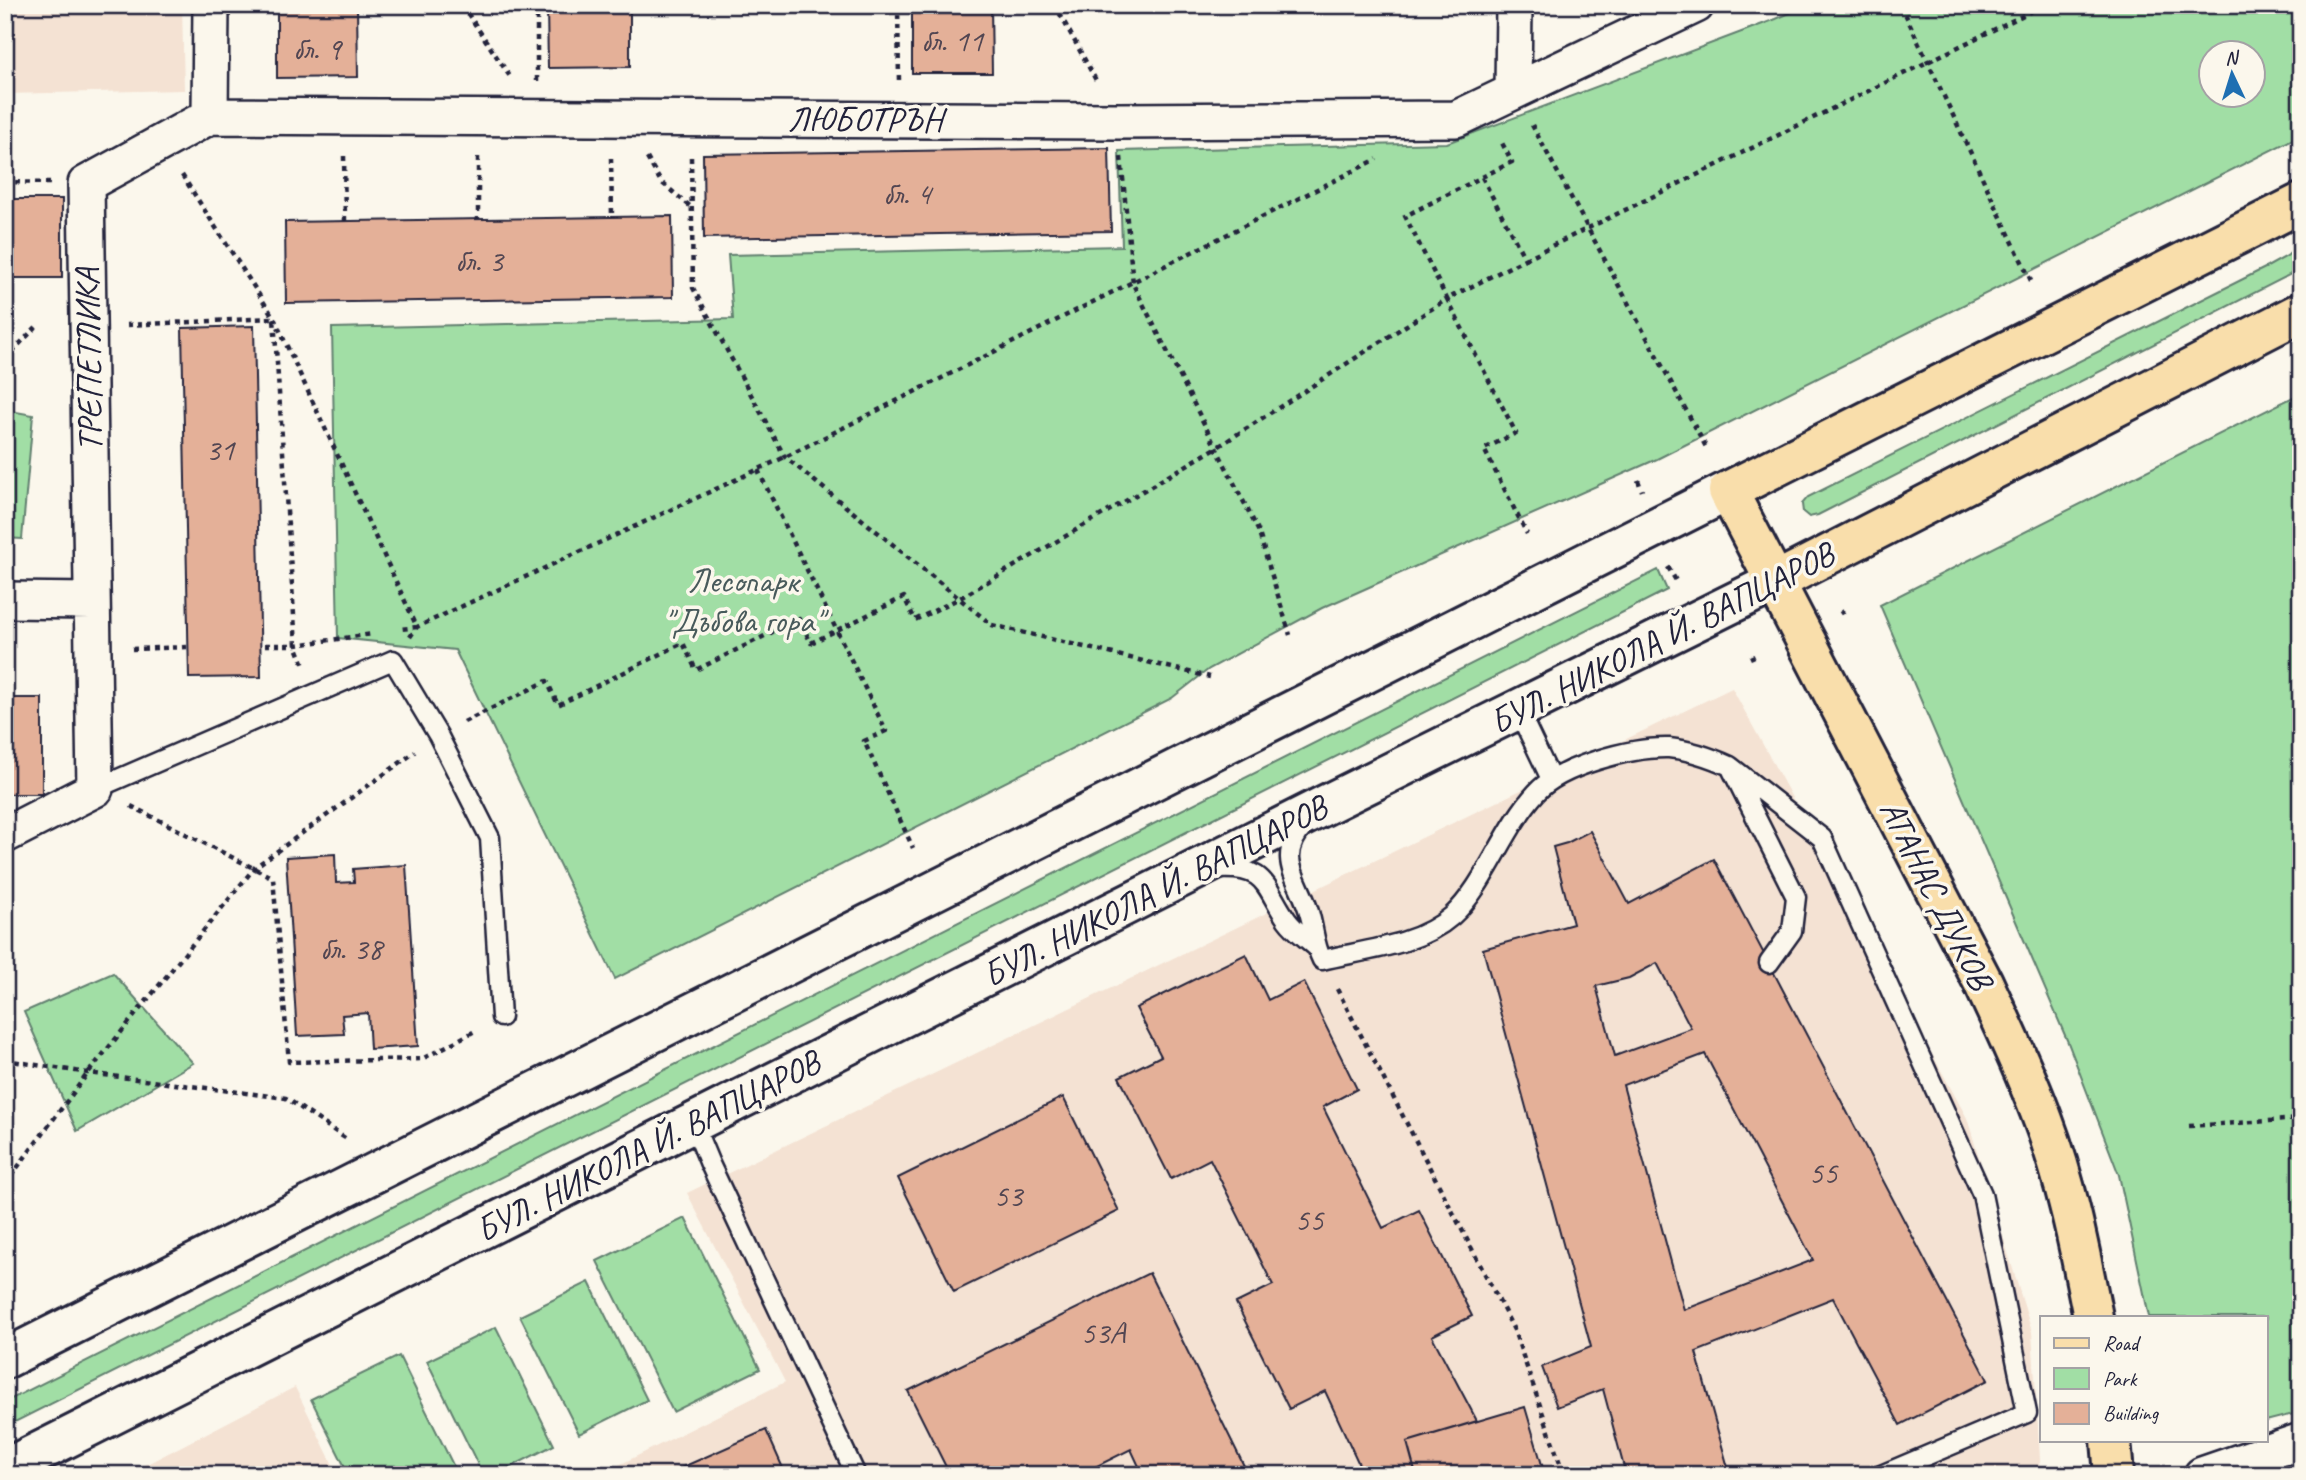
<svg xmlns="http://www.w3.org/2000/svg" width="2306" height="1480" viewBox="0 0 2306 1480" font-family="Caveat,sans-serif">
<rect width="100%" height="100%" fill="#fbf7ec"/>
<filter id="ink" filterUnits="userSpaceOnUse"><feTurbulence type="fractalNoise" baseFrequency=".0143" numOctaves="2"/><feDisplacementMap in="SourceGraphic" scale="14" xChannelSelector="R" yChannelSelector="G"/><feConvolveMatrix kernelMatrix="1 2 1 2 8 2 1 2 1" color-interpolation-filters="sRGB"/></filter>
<g filter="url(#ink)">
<path fill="#f4e2d3" d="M 5,5 L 182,5 L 184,90 L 5,94 Z
M 1732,688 L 1967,1118 L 2032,1332 L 2041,1475 L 599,1475 L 785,1382 L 687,1193 Z
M 295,1387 L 338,1475 L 126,1475 Z"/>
<path fill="#a1dea5" stroke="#628070" stroke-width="2" fill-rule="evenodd" d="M 1808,5 L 2301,5 L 2301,135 L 1657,459 L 1322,608 L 1209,669 L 1172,698 L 615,979 L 455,650 L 338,638 L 332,328 L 733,319 L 728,255 L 1122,246 L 1119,151 L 1447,143 L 1776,19 ZM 2212,52 L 2254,52 L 2254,94 L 2212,94 Z
M 2301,243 L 2301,269 L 1818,515 L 1809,517 L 1803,512 L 1802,504 L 1808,497 L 2267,267 L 2287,256 Z
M 2301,393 L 2301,1412 L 2266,1421 L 2266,1317 L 2149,1317 L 2119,1175 L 2067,1040 L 1880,605 Z
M 5,410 L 33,415 L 22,539 L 5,538 Z
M 1658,570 L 1667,590 L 5,1427 L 5,1402 Z
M 113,973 L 193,1063 L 77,1131 L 24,1012 Z
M 685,1218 L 760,1369 L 673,1412 L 597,1261 Z
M 589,1282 L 647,1400 L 579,1434 L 520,1316 Z
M 496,1327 L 554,1445 L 495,1475 L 483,1475 L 427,1361 Z
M 399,1356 L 458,1475 L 349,1475 L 311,1399 Z"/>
<path fill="#e4b098" stroke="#22223b" stroke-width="2" fill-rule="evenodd" d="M 277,5 L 357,5 L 358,77 L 277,78 Z
M 547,5 L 630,5 L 630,67 L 548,68 Z
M 912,5 L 991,5 L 992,73 L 912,73 Z
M 1109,148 L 1111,231 L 704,238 L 703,154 Z
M 5,199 L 62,199 L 62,278 L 5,278 Z
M 672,216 L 673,297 L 286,303 L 285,222 Z
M 254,326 L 261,677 L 189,678 L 182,328 Z
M 5,698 L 42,698 L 42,794 L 5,794 Z
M 1590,831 L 1629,904 L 1714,859 L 1988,1380 L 1900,1425 L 1833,1298 L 1696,1352 L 1730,1475 L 1626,1475 L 1603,1389 L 1557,1407 L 1542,1367 L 1591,1347 L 1483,949 L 1573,924 L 1553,847 L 1567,843 ZM 1657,963 L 1691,1028 L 1615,1056 L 1596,986 L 1629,978 ZM 1705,1054 L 1813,1260 L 1684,1310 L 1623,1085 Z
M 335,854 L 336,883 L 354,882 L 353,869 L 406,865 L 418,1046 L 370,1049 L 368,1013 L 342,1015 L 344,1034 L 297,1036 L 286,857 Z
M 1246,954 L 1268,1000 L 1304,982 L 1357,1089 L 1323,1107 L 1383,1228 L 1419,1210 L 1472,1316 L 1432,1336 L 1477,1421 L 1407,1442 L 1416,1475 L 1364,1475 L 1325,1391 L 1289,1409 L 1236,1303 L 1273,1285 L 1210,1159 L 1171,1179 L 1119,1077 L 1161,1056 L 1136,1008 Z
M 1063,1097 L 1119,1211 L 954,1292 L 898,1178 Z
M 1149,1273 L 1248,1474 L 1143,1475 L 1131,1449 L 1079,1475 L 950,1475 L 908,1391 Z
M 1525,1407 L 1545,1475 L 1416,1475 L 1407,1442 Z
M 766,1430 L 786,1475 L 665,1475 Z"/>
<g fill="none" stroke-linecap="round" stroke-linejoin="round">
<defs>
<path id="lane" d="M 1518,710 L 1551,779
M 1730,766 L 1822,838 L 1982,1194 L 2027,1413 L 1881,1475
M 95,789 L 393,660 L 438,735 L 490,838 L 501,1017
M 1305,825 C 1274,858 1299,878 1309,912 C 1314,928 1314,944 1322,960 C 1364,950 1418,946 1452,916 C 1485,886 1504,828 1536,793 C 1560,766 1632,747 1669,748 C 1690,750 1710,757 1730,766 L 1796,897 L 1792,931 L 1769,963
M 1218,869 C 1268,866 1264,887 1287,920 C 1294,930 1306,938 1315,946
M 693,1123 L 710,1164 L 856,1475"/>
<path id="street" d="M 1513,91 L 1514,5
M 210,116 L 211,5
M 5,600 L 92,601
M 5,835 L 95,789 L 86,184 L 210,116 L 1118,121 L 1456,119 L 1696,5
M 2202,1475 L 2301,1441"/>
<path id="secondary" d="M 5,1359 L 1728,491
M 5,1469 L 1325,805 L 1775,582"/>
<path id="primary" d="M 1775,582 L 2301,312
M 2093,1317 C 2080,1251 2067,1183 2043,1120 C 2026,1073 2004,1028 1983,982 L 1728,491 L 2301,203
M 2111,1440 L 2114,1475"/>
</defs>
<use href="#lane" stroke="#22223b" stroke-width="23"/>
<use href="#street" stroke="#22223b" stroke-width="40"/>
<use href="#secondary" stroke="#22223b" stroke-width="44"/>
<use href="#primary" stroke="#22223b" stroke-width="44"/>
<path stroke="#22223b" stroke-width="4.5" stroke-dasharray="5 5" stroke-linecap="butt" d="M 462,5 L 511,78
M 898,5 L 899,83
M 1055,5 L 1098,84
M 1901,5 L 2032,283
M 537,81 L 537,5
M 1532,125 L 1706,447
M 344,156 L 345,221
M 478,157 L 478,219
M 691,157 L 693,288 L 785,457 L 992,625 L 1210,677
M 1121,157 L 1133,284 L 1258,530 L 1290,635
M 611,158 L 612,216
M 647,158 L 661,182 L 691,207
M 182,175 L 274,318 L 417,627 L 401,629
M 1482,177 L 1525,259 L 1447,299 L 1516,433 L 1484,449 L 1527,534
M 5,182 L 50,183
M 1525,259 L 2044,5
M 127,325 L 274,318 L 296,645 L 305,667
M 5,359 L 36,327
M 758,470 L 886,731 L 864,741 L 913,848
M 1638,480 L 1642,491
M 1668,567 L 1678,584
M 1840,614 L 1846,610
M 410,637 L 417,627 L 785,457 L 1377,159
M 265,645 L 296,645 L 372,634
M 132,649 L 188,647
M 1750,658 L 1759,654
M 464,722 L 547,681 L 558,705 L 683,643 L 696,670 L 799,619 L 811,643 L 904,597 L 915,620 L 960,598 L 1216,448 L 1447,299 L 1405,216 L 1512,162 L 1501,141
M 131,806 L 273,878 L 289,1062 L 422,1059 L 475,1031
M 1337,989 L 1514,1330 L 1564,1475
M 5,1060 L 88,1073 L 286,1098 L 345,1138
M 2189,1126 L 2301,1119
M 5,1184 L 88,1073 L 255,867 L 415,752"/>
<use href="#lane" stroke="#fbf7ec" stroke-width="18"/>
<use href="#street" stroke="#fbf7ec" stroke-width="35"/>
<use href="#secondary" stroke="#fbf7ec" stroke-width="38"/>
<use href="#primary" stroke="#f9deab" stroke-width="38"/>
</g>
</g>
<g text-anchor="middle" stroke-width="7" stroke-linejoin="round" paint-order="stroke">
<g font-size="32" fill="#524652">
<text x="952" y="51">бл. 11</text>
<text x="317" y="59">бл. 9</text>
<text x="907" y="204">бл. 4</text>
<text x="479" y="271">бл. 3</text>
<text x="220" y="460">31</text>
<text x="351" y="959">бл. 38</text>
<text x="1823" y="1183">55</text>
<text x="1008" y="1206">53</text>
<text x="1309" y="1230">55</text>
<text x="1103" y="1343">53А</text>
</g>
<g font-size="35" fill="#22223b" stroke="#fbf7ec">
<text x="865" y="131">ЛЮБОТРЪН</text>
<text transform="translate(88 360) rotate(-91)" y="12">ТРЕПЕТЛИКА</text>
<text transform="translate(1661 638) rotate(-27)" y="12">БУЛ. НИКОЛА Й. ВАПЦАРОВ</text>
<text transform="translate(1154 891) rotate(-27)" y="12">БУЛ. НИКОЛА Й. ВАПЦАРОВ</text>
<text transform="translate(1937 894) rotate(63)" y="12">АТАНАС ДУКОВ</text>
<text transform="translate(647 1146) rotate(-27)" y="12">БУЛ. НИКОЛА Й. ВАПЦАРОВ</text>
</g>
<g font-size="35" fill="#485a5b" stroke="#fbf7ec">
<text x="743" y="592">Лесопарк<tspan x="743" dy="40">"Дъбова гора"</tspan></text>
</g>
</g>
<rect width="2306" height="1480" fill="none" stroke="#fbf7ec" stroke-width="28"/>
<rect x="14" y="14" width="2278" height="1452" fill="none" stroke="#22223b" stroke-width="2.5" filter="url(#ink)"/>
<rect x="2040" y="1316" width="228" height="126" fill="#fbf7ec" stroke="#a4a2a5" stroke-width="2"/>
<rect x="2054" y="1338" width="35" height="10" fill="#f9deab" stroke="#a4a2a5" stroke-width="2"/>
<text x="2103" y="1350" font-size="21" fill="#22223b">Road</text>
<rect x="2054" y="1368" width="35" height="21" fill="#a1dea5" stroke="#a4a2a5" stroke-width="2"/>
<text x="2103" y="1386" font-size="21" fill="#22223b">Park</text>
<rect x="2054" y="1403" width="35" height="21" fill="#e4b098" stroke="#a4a2a5" stroke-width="2"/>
<text x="2103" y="1420" font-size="21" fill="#22223b">Building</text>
<g transform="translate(2232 74) rotate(356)"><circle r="33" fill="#fbf7ec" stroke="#a4a2a5" stroke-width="2"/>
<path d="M0-5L12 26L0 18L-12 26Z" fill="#1f6fb2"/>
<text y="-10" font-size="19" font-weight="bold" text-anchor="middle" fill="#22223b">N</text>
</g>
</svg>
